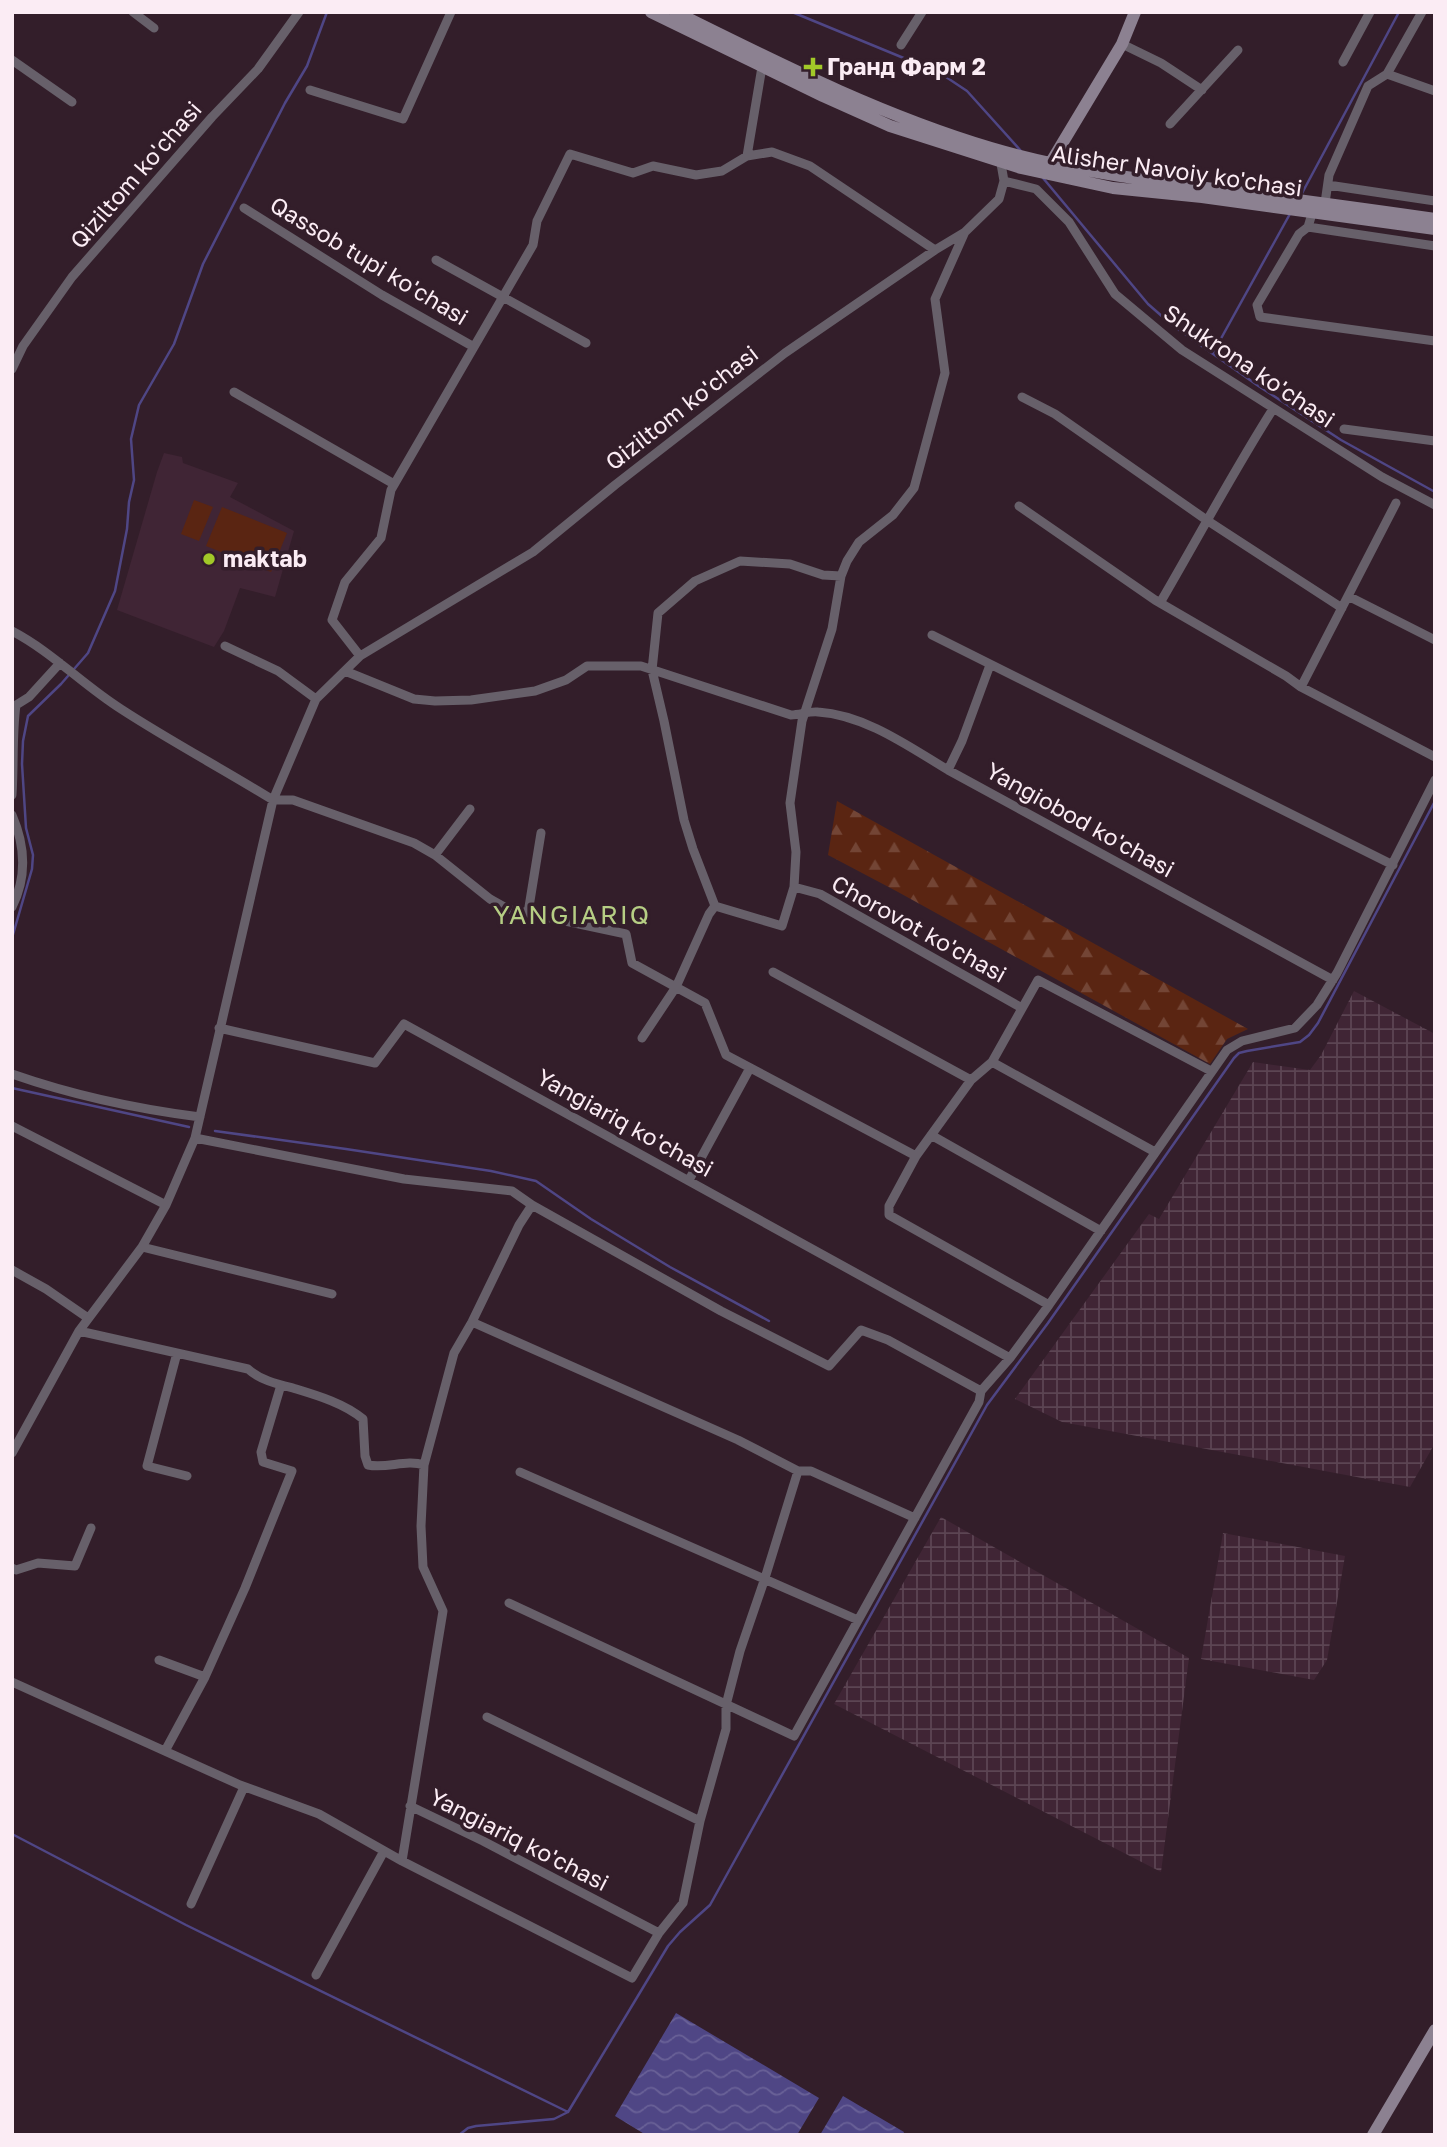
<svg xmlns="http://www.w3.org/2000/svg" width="1447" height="2147" viewBox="0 0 1447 2147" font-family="'Golos Text',sans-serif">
<defs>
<pattern id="industrial-grid" width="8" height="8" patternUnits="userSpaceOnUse" patternTransform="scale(1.75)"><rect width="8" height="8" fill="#402535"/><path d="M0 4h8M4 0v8" fill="none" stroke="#5c4553"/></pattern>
<pattern id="forest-firs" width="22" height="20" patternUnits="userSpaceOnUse" patternTransform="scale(1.75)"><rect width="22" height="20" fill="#5a2512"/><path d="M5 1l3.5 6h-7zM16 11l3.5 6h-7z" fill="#734535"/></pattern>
<pattern id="water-waves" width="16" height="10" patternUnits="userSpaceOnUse" patternTransform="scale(1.75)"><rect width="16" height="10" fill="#4f4685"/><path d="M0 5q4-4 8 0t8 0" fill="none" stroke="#696197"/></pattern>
</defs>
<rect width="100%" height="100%" fill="#331e2a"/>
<path fill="#402535" d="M 164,453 L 182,457 L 183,463 L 238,483 L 230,497 L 294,531 L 275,597 L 240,588 L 224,631 L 214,647 L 117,610 L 157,472 Z"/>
<path fill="url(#industrial-grid)" d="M 1354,991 L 1435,1034 L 1435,1443 L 1410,1487 L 1062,1422 L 1015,1399 L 1149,1214 L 1159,1219 L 1253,1062 L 1310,1070 L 1321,1055 Z
M 941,1517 L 1189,1658 L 1161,1872 L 834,1704 Z
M 1223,1533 L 1345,1556 L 1327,1660 L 1314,1680 L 1201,1659 Z"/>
<path fill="url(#forest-firs)" d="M 837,801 L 1248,1029 L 1227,1039 L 1210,1064 L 898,892 L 828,855 Z"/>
<path fill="#5a2512" d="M 194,500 L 213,507 L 199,541 L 181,534 Z
M 222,507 L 287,533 L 271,572 L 206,546 Z"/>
<path fill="url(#water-waves)" d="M 676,2013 L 819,2098 L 797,2135 L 646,2135 L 615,2116 Z
M 843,2096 L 904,2132 L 903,2135 L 820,2135 Z"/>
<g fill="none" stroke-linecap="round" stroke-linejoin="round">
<path stroke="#4f4685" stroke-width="2.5" d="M 792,12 L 940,73 L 967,91 L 1021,151
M 1043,178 L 1148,304 L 1172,325 L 1257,385 L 1341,440 L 1435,492
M 1300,197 L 1399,12
M 1213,353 L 1291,212
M 12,938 L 32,869 L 33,855 L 26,828 L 22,764 L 23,741 L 28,716 L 61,684 L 88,653 L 115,591 L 127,529 L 129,502 L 134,480 L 131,439 L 139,405 L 174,344 L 203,264 L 285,103 L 307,66 L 327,12
M 12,1088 L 189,1127
M 215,1131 L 346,1149 L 491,1171 L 536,1181 L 591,1219 L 670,1267 L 769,1321
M 12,1834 L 186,1925 L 568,2112 L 668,1946 L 680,1932 L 710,1905 L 987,1405 L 1048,1323 L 1234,1058 L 1239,1053 L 1247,1051 L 1300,1042 L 1309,1035 L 1318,1023 L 1435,801
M 459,2135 L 468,2128 L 476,2126 L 554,2119 L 568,2112"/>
<path stroke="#67606a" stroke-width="9" d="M 133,12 L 154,28
M 1122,44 L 1161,63 L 1202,90
M 901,45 L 922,12
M 12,60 L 72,102
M 1343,62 L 1370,12
M 1387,74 L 1435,91
M 310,90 L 403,119 L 451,12
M 1170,124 L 1238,50
M 747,156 L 763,61
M 1004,181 L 1036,189 L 1069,222 L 1115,294 L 1182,350 L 1382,477 L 1435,505
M 1328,185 L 1435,201
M 1325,203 L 1329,175 L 1368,86 L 1387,74 L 1422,12
M 1314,207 L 1308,227 L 1435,246
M 244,208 L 382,295 L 474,347
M 1308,227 L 1299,234 L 1257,305 L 1260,317 L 1435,341
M 436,260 L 586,343
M 12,369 L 23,346 L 72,277 L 212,117 L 258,69 L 299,12
M 234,392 L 394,484
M 1022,397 L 1055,414 L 1208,521 L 1342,608
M 1344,429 L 1435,441
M 1019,506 L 1155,600 L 1286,676 L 1301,687 L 1435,757
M 1348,596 L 1435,640
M 1160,603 C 1198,538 1233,472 1273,409
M 12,631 C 52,652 83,685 121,709 C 170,741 223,769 273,800 L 293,800 L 414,843 L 435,855 L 490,899 L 508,909 L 626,934 L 632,963 L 705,1003 L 726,1055 L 916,1156
M 932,635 L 1393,865
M 225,646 L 278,671 L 316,699
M 360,656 L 332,620 L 345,582 L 381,538 L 391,490 L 533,245 L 537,221 L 570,154 L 633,173 L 653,166 L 696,175 L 722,171 L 747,156 L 772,152 L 810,166 L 935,250
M 345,671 L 414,699 L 435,701 L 471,700 L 535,691 L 566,680 L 587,666 L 641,666 L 791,715 C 800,715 809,711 818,712 C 865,715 908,746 948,770 L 1333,980
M 1301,687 L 1396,503
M 13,707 L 29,697 L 60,663
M 948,770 L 962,741 L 990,665
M 12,795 C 14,765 12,734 16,705
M 12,815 C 25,845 27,877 12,907
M 435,855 L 470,809
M 794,887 L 820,894 L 1022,1008
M 715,906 L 782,926 L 794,887 L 796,852 L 790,803 L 802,721 L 832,629 L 841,576 L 847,561 L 859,542 L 893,515 L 914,488 L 945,373 L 935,299 L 964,234
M 715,906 L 693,849 L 684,820 L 664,721 L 652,670 L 658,613 L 695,581 L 740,561 L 790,564 L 823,575 L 841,576
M 528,913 L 541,833
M 773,972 L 971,1080
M 219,1028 L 375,1063 L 404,1024 L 1010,1358
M 642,1038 L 676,987 L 709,914 L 715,906
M 992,1062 L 1155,1152
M 12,1074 C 72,1095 137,1109 200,1117
M 12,1126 L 166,1205
M 931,1135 L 1101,1231
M 195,1138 L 404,1179 L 512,1191 L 532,1205 L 721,1311 L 829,1366 L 861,1330 L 888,1340 L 981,1391
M 689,1180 L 750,1068
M 142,1247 L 332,1294
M 12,1270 L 46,1289 L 88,1318
M 1049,1305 L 889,1215 L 889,1206 L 916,1156 L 971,1080 L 992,1062 L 1038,980 L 1211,1071
M 472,1322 L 738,1440 L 798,1471 L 811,1471 L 915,1518
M 79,1331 L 248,1369 C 260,1380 277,1384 293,1388 C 316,1395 344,1403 363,1419 L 365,1456 L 368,1465 C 387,1469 406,1459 424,1465
M 177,1353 L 147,1466 L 187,1476
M 12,1453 L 79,1331 L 142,1247 L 166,1205 L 195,1138 L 273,800 L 316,699 L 360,656 L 533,552 L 615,485 L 785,353 L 935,250 L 965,232 L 999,199 L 1004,181 L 1000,158
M 520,1472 L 858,1620
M 12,1568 L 16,1570 L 38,1563 L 75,1566 L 91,1528
M 509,1603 L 794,1736 L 979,1402 L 981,1391 L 1010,1358 L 1049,1305 L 1227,1050 L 1242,1041 L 1295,1028 L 1317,1005 L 1337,973 L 1435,780
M 159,1660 L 205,1677
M 12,1682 L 240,1785 L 319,1814 L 402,1861 L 632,1978 L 659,1933 L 683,1903 L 700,1821 L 726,1729 L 726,1705 L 740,1651 L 765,1578 L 798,1471
M 487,1717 L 700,1821
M 165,1751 L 205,1677 L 245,1588 L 292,1471 L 263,1462 L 261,1452 L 281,1385
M 410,1806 L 483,1841 L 659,1933
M 402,1861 L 443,1611 L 423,1567 L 421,1526 L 424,1465 L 454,1353 L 472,1322 L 519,1225 L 532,1205
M 191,1904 L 244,1787
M 316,1975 L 384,1851"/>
<path stroke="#8c8191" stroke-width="12" d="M 651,12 L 823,96 L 890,126 L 1021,168 L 1113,188 L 1202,197 L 1435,229
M 675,12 C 778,63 880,115 991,148 C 1069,171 1150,181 1230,191 C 1298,200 1367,209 1435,219
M 1048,167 L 1122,44 L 1135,12
M 1373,2135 L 1435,2030"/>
</g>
<g fill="#a2c928" stroke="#331e2a" stroke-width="2.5">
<path d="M809.5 56.5h7v7h7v7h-7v7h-7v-7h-7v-7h7z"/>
<circle cx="209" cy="559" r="7"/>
</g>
<g text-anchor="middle" stroke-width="7" stroke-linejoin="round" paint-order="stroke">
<g font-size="23" font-weight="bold" fill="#fbecf4" stroke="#331e2a" text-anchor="start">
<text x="827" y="75">Гранд Фарм 2</text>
<text x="223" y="567">maktab</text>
</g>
<g font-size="23" fill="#fbecf4" stroke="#331e2a">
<text transform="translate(1177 171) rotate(8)" y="8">Alisher Navoiy ko'chasi</text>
<text transform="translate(136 175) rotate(-49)" y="8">Qiziltom ko'chasi</text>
<text transform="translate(369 261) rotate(31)" y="8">Qassob tupi ko'chasi</text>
<text transform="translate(1249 366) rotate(34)" y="8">Shukrona ko'chasi</text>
<text transform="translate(682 408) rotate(-38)" y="8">Qiziltom ko'chasi</text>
<text transform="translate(1080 820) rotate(29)" y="8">Yangiobod ko'chasi</text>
<text transform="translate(919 929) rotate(29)" y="8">Chorovot ko'chasi</text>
<text transform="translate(625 1123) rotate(29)" y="8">Yangiariq ko'chasi</text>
<text transform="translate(519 1840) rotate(27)" y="8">Yangiariq ko'chasi</text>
</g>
<g font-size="26" letter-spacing="2" fill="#b6ce84" stroke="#331e2a">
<text x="572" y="924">YANGIARIQ</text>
</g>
</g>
<rect width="1447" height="2147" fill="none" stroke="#fbecf4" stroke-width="28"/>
</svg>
